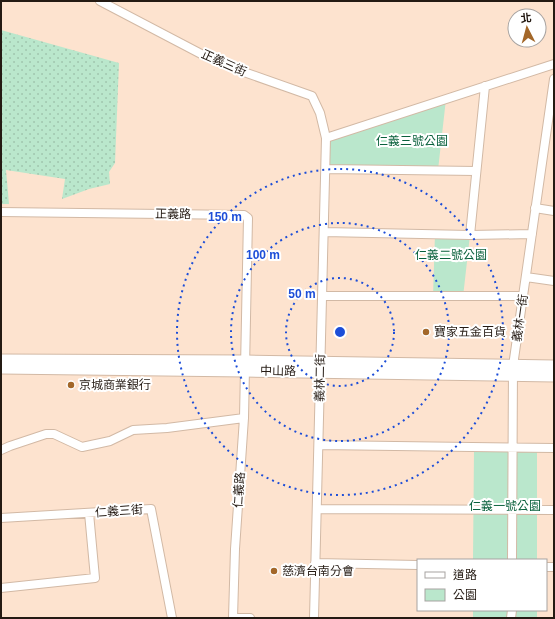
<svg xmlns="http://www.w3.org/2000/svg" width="555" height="619" viewBox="0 0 555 619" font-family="Helvetica,'Noto Sans TC',sans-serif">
<defs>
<pattern id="grass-dots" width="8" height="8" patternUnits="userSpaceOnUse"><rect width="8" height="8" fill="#bae7cc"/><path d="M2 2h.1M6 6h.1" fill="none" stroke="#a0c6ae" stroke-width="1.8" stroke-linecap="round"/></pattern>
</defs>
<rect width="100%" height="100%" fill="#fde3cf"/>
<path fill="url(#grass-dots)" d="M 1,30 L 119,63 L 115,163 L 109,172 L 110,184 L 89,189 L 62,199 L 65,179 L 6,170 L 9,204 L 1,204 Z"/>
<path fill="#bae7cc" d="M 446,99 L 438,170 L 326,169 L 326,138 Z
M 435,234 L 470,235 L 463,297 L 433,297 Z
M 474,450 L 537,451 L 537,560 L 473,560 Z
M 473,610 L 537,610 L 537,618 L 473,618 Z"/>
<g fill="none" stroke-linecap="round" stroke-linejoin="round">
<defs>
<path id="minor" d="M 100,1 L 205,56 L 241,71 L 312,96 L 320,113 L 326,138 L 314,618
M 326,138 L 554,64
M 326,169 L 476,171
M 535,208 L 554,211
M 1,212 L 244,215 L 248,218 L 244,418 L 235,549 L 233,618
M 324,232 L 470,235 L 532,234
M 470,235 L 485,86
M 526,277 L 554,281
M 322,296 L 523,296
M 319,445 L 554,448
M 1,450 L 10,446 L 46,434 L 54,434 L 82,447 L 110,441 L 133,430 L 167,428 L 244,418
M 317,509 L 554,510
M 1,518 L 151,509 L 172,618
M 512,560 L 513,366 L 554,79
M 315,563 L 418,565
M 546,567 L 554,567
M 1,588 L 95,578 L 89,513
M 234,618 L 250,618
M 511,618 L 512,610"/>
<path id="secondary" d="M 1,360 L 246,361 L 554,366
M 1,368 L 245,371 L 554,376"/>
</defs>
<use href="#minor" stroke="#d2b9a5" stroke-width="10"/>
<use href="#secondary" stroke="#d2b9a5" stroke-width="13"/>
<use href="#minor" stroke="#fff" stroke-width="8"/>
<use href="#secondary" stroke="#fff" stroke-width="11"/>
</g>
<g fill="none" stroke="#1d4ed8" stroke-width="2" stroke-dasharray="2 4">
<circle cx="340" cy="332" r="54"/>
<circle cx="340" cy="332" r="109"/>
<circle cx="340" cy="332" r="163"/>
</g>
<g fill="#a36729" stroke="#fff" stroke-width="1.5">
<circle cx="426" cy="332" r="4"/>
<circle cx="71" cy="385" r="4"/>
<circle cx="274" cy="571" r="4"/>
</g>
<g text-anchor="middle" stroke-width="4" stroke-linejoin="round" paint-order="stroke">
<g font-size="12" fill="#241a13" stroke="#fff">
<text transform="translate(224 63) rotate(24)" y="4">正義三街</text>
<text transform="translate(173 214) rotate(1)" y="4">正義路</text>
<text transform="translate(520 318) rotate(-82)" y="4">義林一街</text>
<text transform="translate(278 371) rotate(1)" y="4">中山路</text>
<text transform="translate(320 378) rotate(-89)" y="4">義林二街</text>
<text transform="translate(239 490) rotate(-86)" y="4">仁義路</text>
<text transform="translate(119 511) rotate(-4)" y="4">仁義三街</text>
</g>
<g font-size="12" fill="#09603c" stroke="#fff">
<text x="412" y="145">仁義三號公園</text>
<text x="451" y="259">仁義二號公園</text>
<text x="505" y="510">仁義一號公園</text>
</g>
<g font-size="12" fill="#241a13" stroke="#fff" text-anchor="start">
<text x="434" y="336">寶家五金百貨</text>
<text x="79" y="389">京城商業銀行</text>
<text x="282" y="575">慈濟台南分會</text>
</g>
</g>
<circle cx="340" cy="332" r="6" fill="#1d4ed8" stroke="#fff" stroke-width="2"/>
<g font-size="12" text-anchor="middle" font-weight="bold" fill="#1d4ed8" stroke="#fff" stroke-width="4" stroke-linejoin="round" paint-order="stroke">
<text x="225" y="221">150 m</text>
<text x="263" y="259">100 m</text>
<text x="302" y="298">50 m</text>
</g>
<rect width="555" height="619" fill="none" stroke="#241a13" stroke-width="4"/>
<rect x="417" y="559" width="130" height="52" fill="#ffffff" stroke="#a7a3a1"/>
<rect x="425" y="572" width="20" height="6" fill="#ffffff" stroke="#a7a3a1"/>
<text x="453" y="579" font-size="12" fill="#241a13">道路</text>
<rect x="425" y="589" width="20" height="12" fill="#bae7cc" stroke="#a7a3a1"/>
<text x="453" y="599" font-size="12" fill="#241a13">公園</text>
<g transform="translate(527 28) rotate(354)"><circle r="19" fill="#ffffff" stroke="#a7a3a1"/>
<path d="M0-3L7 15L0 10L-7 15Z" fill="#a36729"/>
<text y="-6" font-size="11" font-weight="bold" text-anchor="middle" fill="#241a13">北</text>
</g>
</svg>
